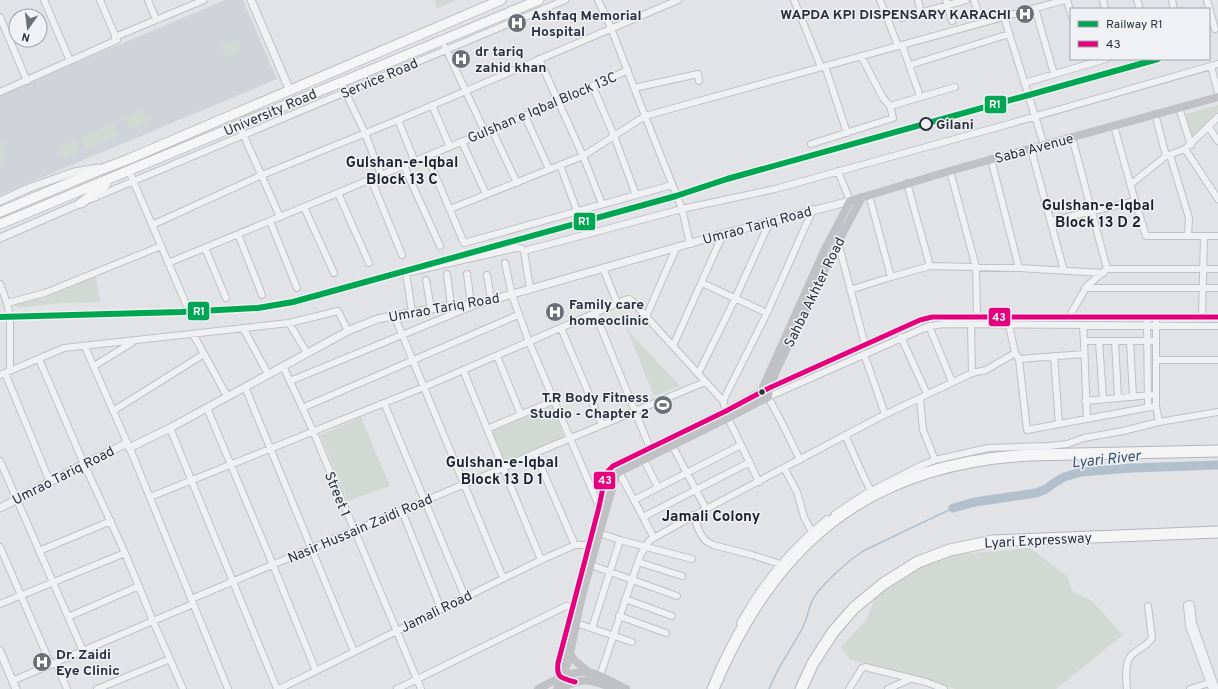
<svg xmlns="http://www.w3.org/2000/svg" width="1218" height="689" viewBox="0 0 1218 689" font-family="Overpass,sans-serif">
<rect width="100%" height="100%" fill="#e1e3e6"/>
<path fill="#d0d3d9" d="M 225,0 L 243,0 L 277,79 L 0,195 L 0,95 Z
M 462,50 L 468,65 L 459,68 L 453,54 Z"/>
<path fill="#d2d9d2" d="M 434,0 L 458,0 L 437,8 Z
M 238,40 L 240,44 L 238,52 L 226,57 L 221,46 Z
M 1218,105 L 1218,111 L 1190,140 L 1182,115 Z
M 143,110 L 148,122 L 130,129 L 125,117 Z
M 114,123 L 119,136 L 86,150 L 81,137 Z
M 0,138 C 5,148 6,160 0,170 Z
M 75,140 L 80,151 L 64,158 L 59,147 Z
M 96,276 L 100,302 L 61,303 L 17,308 L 16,304 L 48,297 Z
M 625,324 L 633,336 L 680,386 L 654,396 Z
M 553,407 L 564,437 L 505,462 L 492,431 Z
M 361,417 L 390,486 L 348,501 L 320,435 Z
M 1030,548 L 1067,576 L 1073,592 L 1091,600 L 1123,635 L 1056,689 L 956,689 L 887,669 L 850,660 L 841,647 L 866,620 L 877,594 L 907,573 L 950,555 Z"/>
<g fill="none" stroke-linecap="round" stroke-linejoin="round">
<path stroke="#b2c0ce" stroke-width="1.5" d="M 769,689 C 778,666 792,648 803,627 C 807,619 808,611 811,603 C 818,587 848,561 863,551 L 953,508"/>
<path stroke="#b2c0ce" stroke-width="9" d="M 953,508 L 975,502 L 1036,493 L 1046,489 L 1054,483 L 1064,477 L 1081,472 L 1133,468 L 1218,465"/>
<defs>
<path id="minor" d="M 44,0 L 70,61
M 148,0 L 156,20
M 598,0 L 611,28 L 645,116 L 682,209 L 690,244
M 794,0 L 821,67
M 880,0 L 898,46
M 918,0 L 921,13
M 946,0 L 952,21
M 974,0 L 978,13
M 1067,0 L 1071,14
M 1103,0 L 1105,9
M 1137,0 L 1140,9
M 1172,0 L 1174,9
M 1207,0 L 1215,29
M 1035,8 L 1054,74
M 0,17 L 27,81
M 1004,17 L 1044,145
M 902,18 L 966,0
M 115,37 L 204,0
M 902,45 L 920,96
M 445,47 L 485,132
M 539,59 L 583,156 L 602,204
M 910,65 L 1009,34
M 825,66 L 847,133
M 1211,66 L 1218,93
M 341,83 L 365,133 L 381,175
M 1024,83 L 1106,59
M 593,87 L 614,136 L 636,195
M 634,88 L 698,74 L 699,81
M 0,92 L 117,40 L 100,0
M 432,105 L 450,147
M 890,106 L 955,87
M 1179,108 L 1191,145
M 1155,114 L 1166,156
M 525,116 L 549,169
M 398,120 L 415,162
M 239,125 L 280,217
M 1114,126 L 1135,201 L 1146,236 L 1218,236
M 1208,126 L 1218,141
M 492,130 L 517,183
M 462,142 L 486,194
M 811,144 L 893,118 L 890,106 L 883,98 L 861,56
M 1031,149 L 1064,271
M 1185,149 L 1218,199
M 1170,155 L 1189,218 L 1188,236
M 427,156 L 464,243 L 672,185
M 991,159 L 1019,268
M 560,165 L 577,211
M 404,166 L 440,246
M 129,171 L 186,304
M 838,171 L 850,201
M 950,171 L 976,267 L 977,317
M 371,179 L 402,255
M 907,183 L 930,266
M 1131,184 L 1166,156 L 1185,149 L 1218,117
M 338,193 L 369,263
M 869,195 L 891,277
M 91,199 L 565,0
M 304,207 L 334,273
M 450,209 L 583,156 L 645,116 L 1065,0
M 270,221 L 297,288
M 1051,221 L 1135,201
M 152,225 L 262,175 L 398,120 L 678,0
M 238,234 L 262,295
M 838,242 L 865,345
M 205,248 L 226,298
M 524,251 L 682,209 L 775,189 L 1009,124 L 1218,64
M 168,263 L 558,102 L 628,70
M 505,263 L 512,295 L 529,342 L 599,506
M 603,268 L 617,303
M 1107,269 L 1218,269
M 447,274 L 451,306
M 467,274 L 471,304
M 487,275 L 491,300
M 426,280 L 431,309
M 702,283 L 767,313
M 0,284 L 7,303 L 10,317 L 10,371
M 1085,288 L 1218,288
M 850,290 L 891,277 L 930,266 L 1019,268 L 1103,273
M 7,303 L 45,293 L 161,246
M 412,312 L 406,273 L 516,248 L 521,248 L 524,251 L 530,289
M 595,313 L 650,448
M 394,315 L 503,578
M 646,317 L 676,248
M 1069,317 L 1087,286 L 1107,269 L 1072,137
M 1202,317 L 1204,236
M 1147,321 L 1148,407
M 1156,322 L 1156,406 L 1159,422
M 289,323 L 307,353
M 971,325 L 972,373
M 1009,325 L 1015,353 L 1019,359 L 1027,430 L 1156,406
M 929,326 L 952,382
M 1083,326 L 1084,341 L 1152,341
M 243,328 L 268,374
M 561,328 L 602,425
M 193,334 L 227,396
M 901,337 L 927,394
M 1084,341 L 1087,419
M 1099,341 L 1103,399
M 1115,341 L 1118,398
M 1130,341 L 1133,397
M 673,346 L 723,234
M 85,347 L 133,456 L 228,689
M 864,354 L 885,414
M 497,356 L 521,415
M 1054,356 L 1059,424
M 39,359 L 84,464 L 125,553 L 153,621 L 183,689
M 1019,359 L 1084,354
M 1156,360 L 1218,360
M 94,366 L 133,342
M 283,366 L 313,431 L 421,689
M 463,370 L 541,560
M 5,373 L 50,482
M 698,374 L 735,299 L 770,221
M 0,375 L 64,348 L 289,323 L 338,311 L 348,331
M 290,381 L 475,305
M 245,387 L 354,652
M 767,389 L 920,320 L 932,317 L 1218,317
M 920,398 L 923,430 L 935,460
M 723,401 L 767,313 L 813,209
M 1085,401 L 1152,395
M 384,403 L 465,597
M 207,408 L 273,565 L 316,671
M 302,408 L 518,315
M 113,411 L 204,354
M 728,418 L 759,482
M 170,428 L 277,689
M 487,429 L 553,401
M 845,435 C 854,454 861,473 871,491
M 672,445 L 706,509
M 535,453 L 575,545
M 644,460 L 658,487
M 800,460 L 782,423 L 768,397 L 929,326 L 945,324 L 1218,326
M 0,461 L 83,651
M 784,468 L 797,492 L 804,517 L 812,532
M 619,472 L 654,538
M 150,497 L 424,387 L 625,300 L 629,299 L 632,301 L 723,401 L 726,411
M 634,500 L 741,445
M 402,511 L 441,609
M 835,514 L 865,494 L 920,466 L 935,460 L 988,448 L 1049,446 L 1067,444 L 1084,438 L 1123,431 L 1159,422 L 1218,412
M 693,515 L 700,533 L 706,541 L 713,545 L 752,555 L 780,564
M 643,517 L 750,462
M 599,533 L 620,540 L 692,559
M 0,547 L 51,665
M 39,551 L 111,521
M 638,562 L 682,576
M 591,565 L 677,596
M 191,599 L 503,468 L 535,453 L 705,382
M 625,599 L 672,616
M 0,604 L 125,553
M 619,616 L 666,633
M 68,617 L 139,586
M 576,623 L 632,642
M 740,623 C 762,583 791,548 827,519
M 592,628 L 620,540
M 56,663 L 67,689
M 600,676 L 638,562 L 641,554 L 650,540 L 706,509 L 878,418 L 972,373 L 986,370 L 1015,353
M 12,681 L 193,604
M 97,689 L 170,659
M 279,689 L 541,560 L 575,545 L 592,545
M 397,689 L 566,606 L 576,607
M 849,689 L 862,668 L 865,667 L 926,682 L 944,689
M 888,689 L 910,679
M 1127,689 C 1126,681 1125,664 1130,657 C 1136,649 1147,647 1152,638 L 1148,606
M 1190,689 L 1209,683
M 1212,689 L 1189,626 L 1187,605 L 1189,604 L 1191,605 L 1193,623 L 1216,689"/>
<path id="tertiary" d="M 251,0 L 290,91
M 0,201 L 29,188 L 74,172 L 98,168
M 0,238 L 81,203
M 129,448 L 170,428 L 348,331 L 377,319 L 431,309 L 481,303 L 723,234 L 850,201
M 0,508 L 84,464 L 127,443
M 0,651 L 16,689"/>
<path id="primary" d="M 81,203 L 106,184
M 0,212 L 95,172 L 129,159 L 501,0
M 0,224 L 539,0"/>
<path id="motorway" d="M 713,689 C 774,542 868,464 1030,455 L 1218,451
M 801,689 L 813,663 L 833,632 L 854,608 L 883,584 L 918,562 L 950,550 L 993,541 L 1218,532"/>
</defs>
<use href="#minor" stroke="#c0c1c4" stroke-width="8"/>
<use href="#tertiary" stroke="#c0c1c4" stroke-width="9"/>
<use href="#primary" stroke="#bec0c3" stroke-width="11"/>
<use href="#motorway" stroke="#b4b6ba" stroke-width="13"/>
<use href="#minor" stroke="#f0f1f3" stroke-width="6"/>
<use href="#tertiary" stroke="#f0f1f3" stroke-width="7"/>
<path stroke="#bfc1c5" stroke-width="8" d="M 768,397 L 763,387 L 824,251 L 850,201 L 953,170 L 1218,97
M 768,397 L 769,388 L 778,367 L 838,242 L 862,197
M 569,653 L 574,660 L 590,673
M 575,682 C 567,679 556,679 558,668 L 599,507 L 606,473 L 613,466 L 726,411 L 764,390
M 538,689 C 554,681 573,668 592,673 C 603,676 615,684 626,689
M 557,689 C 569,669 574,632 579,609 C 590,564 603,520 616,475 L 619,472 L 728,418 L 768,397
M 559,689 C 582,678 588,678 612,688"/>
<use href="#primary" stroke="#f5f5f6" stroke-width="9"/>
<use href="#motorway" stroke="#f5f5f6" stroke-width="11"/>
<defs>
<path id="bus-1" d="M 575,682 C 562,678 556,679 558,663 L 599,507 L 606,473 L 613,466 L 726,411 L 769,388 L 920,320 L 932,317 L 1218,317"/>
</defs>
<use href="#bus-1" stroke="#eff1f5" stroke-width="8"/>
<use href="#bus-1" stroke="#e5007d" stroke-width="5"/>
<defs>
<path id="rail-1" d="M 0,317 L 181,312 L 258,308 L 293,302 L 676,196 L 727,179 L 1158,59"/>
</defs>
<use href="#rail-1" stroke="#eff1f5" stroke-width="9"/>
<use href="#rail-1" stroke="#00a651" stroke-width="6"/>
</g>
<defs>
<symbol id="hospital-disc" viewBox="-11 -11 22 22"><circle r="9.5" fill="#6a6f78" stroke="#eff1f5"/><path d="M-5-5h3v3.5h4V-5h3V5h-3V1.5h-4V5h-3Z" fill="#fff"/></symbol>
<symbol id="stadium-disc" viewBox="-11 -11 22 22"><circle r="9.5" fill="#6a6f78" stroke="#eff1f5"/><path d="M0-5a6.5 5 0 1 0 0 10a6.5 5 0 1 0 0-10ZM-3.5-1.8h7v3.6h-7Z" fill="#fff"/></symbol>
</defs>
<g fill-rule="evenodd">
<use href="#hospital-disc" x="1014" y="3" width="22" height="22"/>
<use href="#hospital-disc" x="506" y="12" width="22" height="22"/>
<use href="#hospital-disc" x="450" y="48" width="22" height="22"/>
<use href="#hospital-disc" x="544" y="301" width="22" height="22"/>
<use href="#stadium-disc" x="652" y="394" width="22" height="22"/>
<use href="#hospital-disc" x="31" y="651" width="22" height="22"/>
</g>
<circle fill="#eff1f5" stroke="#2a313d" stroke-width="2" cx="926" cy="124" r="6"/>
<circle fill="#2a313d" stroke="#eff1f5" stroke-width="1.5" cx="762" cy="392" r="3.5"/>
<g text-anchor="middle" stroke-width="3" stroke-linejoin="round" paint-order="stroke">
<g font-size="14" font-weight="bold" fill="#2a313d" stroke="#eff1f5" text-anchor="start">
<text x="1011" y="19" text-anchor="end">WAPDA KPI DISPENSARY KARACHI</text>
<text x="531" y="20">Ashfaq Memorial<tspan x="531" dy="16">Hospital</tspan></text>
<text x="475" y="56">dr tariq<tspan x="475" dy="16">zahid khan</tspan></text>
<text x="569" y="309">Family care<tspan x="569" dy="16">homeoclinic</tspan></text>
<text x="649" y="402" text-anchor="end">T.R Body Fitness<tspan x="649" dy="16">Studio - Chapter 2</tspan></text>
<text x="56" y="659">Dr. Zaidi<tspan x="56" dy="16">Eye Clinic</tspan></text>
</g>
<g font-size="14" fill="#2a313d" stroke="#eff1f5">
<text transform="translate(379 78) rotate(-23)" y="5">Service Road</text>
<text transform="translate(542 107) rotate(-23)" y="5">Gulshan e Iqbal Block 13C</text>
<text transform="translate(270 112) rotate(-23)" y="5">University Road</text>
<text transform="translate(1034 148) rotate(-15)" y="5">Saba Avenue</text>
<text transform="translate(757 225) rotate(-15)" y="5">Umrao Tariq Road</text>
<text transform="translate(814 292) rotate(-64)" y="5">Sahba Akhter Road</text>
<text transform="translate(444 307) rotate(-10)" y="5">Umrao Tariq Road</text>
<text transform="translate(63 475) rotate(-27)" y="5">Umrao Tariq Road</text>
<text transform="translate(338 494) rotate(68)" y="5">Street 1</text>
<text transform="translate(360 528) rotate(-23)" y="5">Nasir Hussain Zaidi Road</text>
<text transform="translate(1038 540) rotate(-3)" y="5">Lyari Expressway</text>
<text transform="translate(436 611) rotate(-26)" y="5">Jamali Road</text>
</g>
<g font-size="14" font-weight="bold" fill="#2a313d" stroke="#eff1f5" text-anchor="start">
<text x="936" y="129">Gilani</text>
</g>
<g font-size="15" font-weight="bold" fill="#1c222d" stroke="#eff1f5">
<text x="402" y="167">Gulshan-e-Iqbal<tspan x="402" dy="17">Block 13 C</tspan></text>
<text x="1098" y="210">Gulshan-e-Iqbal<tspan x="1098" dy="17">Block 13 D 2</tspan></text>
<text x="502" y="467">Gulshan-e-Iqbal<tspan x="502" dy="17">Block 13 D 1</tspan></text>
<text x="711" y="521">Jamali Colony</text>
</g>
<g font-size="15" font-style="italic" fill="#39516c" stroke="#eff1f5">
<text transform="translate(1106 459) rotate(-6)" y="5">Lyari River</text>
</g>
</g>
<g stroke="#eff1f5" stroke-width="1.5">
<rect x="984" y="95" width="23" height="19" rx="4" fill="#00a651"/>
<rect x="573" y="212" width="23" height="19" rx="4" fill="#00a651"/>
<rect x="187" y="301" width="23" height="20" rx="4" fill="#00a651"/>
<rect x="988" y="307" width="23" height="20" rx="4" fill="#e5007d"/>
<rect x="593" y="471" width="23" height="19" rx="4" fill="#e5007d"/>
</g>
<g font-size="11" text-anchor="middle" font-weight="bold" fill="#fff">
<text x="995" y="108">R1</text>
<text x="584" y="225">R1</text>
<text x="199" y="315">R1</text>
<text x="999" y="321">43</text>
<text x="605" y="484">43</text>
</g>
<rect x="1070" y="8" width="140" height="52" fill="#eff1f5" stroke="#a0a4ab"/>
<rect x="1078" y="21" width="20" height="6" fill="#00a651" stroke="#a0a4ab"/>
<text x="1106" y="28" font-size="12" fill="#2a313d">Railway R1</text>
<rect x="1078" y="41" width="20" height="6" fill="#e5007d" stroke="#a0a4ab"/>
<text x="1106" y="48" font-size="12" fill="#2a313d">43</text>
<g transform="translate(28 28) rotate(194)"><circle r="19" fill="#eff1f5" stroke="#a0a4ab"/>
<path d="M0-3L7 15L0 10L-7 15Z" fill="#6a6f78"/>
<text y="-6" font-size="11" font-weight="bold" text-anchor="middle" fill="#2a313d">N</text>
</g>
</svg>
